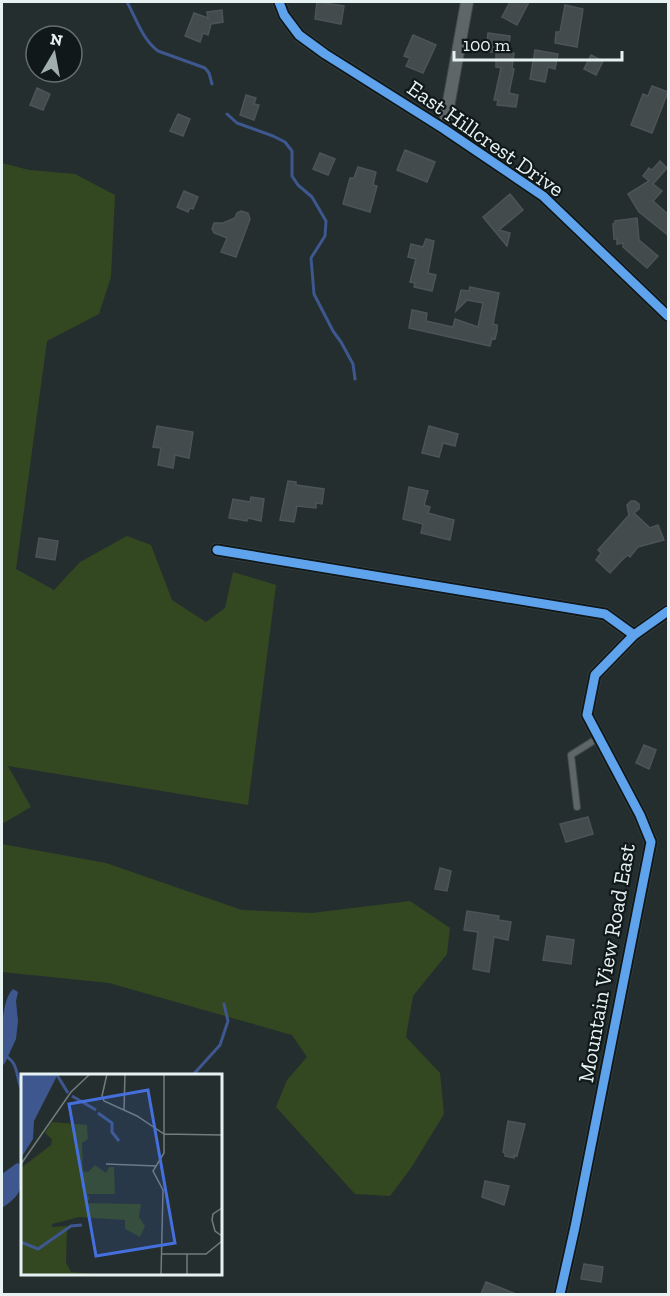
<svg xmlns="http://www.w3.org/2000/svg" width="670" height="1296" viewBox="0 0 670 1296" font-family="'Zilla Slab',serif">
<rect width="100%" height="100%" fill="#242e2f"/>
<path fill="#334821" d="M 2,163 L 29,170 L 75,174 L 115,195 L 111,277 L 99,314 L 47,341 L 16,569 L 54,590 L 80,562 L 127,536 L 151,545 L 172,600 L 206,622 L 225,608 L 233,572 L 276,585 L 248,805 L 8,766 L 31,807 L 2,824 Z
M 2,844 L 106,863 L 242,910 L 312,913 L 410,901 L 450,928 L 447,954 L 413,996 L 406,1037 L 440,1073 L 444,1114 L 411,1168 L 390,1196 L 355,1194 L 276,1107 L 287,1080 L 307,1057 L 292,1035 L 109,983 L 2,972 Z"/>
<path fill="#3e578e" d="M 13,989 L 18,992 L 16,1001 L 18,1021 L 16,1039 L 5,1063 L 2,1066 C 1,1046 0,1001 13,989 Z
M 17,1163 L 22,1165 C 23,1187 22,1195 2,1208 L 2,1174 Z"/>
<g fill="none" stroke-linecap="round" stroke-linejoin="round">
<path stroke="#3e578e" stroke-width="3" d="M 127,2 C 136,18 142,39 158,51 L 205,68 L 209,73 L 212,84
M 227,114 L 237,123 L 273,136 L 285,142 L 292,151 L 292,176 L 298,185 L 312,197 L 326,221 L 325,236 L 311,258 L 314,294 L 333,331 L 341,342 L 353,364 L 355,379
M 2,1054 C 20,1062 15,1076 22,1090
M 192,1076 L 220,1045 L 228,1021 L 224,1004"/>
</g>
<path fill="#434b4d" stroke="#4c5457" stroke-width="1.5" d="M 317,2 L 344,6 L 341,24 L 315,19 Z
M 510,2 L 529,2 L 517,25 L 502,17 Z
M 565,5 L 583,9 L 577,47 L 555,43 L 556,32 L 560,32 Z
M 222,10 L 223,22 L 211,24 L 208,35 L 203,33 L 200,42 L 185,36 L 194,13 L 208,18 L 207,12 Z
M 488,33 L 510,36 L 508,52 L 514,53 L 512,68 L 514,69 L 509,93 L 518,95 L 516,107 L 497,105 L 498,100 L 494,100 L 501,68 L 496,67 L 496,53 L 486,51 Z
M 413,35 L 436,45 L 423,73 L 406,66 L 410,58 L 404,56 Z
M 535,50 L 558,54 L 555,69 L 548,67 L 545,82 L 530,79 Z
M 591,55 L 603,61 L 596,75 L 584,69 Z
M 652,86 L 668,92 L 652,133 L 631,125 L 643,94 L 648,96 Z
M 37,88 L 50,94 L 43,110 L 30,105 Z
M 246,95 L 256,98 L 254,104 L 259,105 L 254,120 L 240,115 Z
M 178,114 L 190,119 L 183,136 L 170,131 Z
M 405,150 L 435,162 L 427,182 L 397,170 Z
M 320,153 L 335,159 L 328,175 L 313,169 Z
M 660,161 L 667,168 L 653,184 L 662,191 L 653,201 L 669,215 L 669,236 L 639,212 L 628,194 L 649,181 L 643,176 L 649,168 L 652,170 Z
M 358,167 L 376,172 L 373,185 L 377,186 L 370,212 L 343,204 L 350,178 L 354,178 Z
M 184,191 L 198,197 L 193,209 L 190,208 L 188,212 L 177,207 Z
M 510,194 L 523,210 L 499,230 L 510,233 L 507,246 L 483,217 Z
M 241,211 L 248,213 L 250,219 L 236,257 L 221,252 L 227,238 L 214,233 L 212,229 L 214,223 L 223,223 L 235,218 L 237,213 Z
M 637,218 L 639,240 L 658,256 L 647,268 L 623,247 L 623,243 L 617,244 L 617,239 L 614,239 L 613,224 L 615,223 L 615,221 Z
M 426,239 L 434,241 L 428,273 L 436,275 L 432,291 L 414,287 L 415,283 L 410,282 L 416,259 L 408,257 L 411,244 L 423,247 Z
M 470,287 L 499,293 L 493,324 L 497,325 L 497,331 L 495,339 L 492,338 L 490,346 L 409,328 L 412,310 L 427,313 L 426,321 L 453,327 L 455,319 L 478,327 L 483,303 L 467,300 L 456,311 L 461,290 L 469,291 Z
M 157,426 L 193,432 L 189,458 L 175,455 L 173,468 L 158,465 L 161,448 L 153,447 Z
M 429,426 L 458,434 L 455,446 L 443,443 L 439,457 L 422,453 Z
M 288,481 L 296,482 L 296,485 L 324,489 L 322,504 L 316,503 L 316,508 L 297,506 L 294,522 L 280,520 Z
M 409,487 L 428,491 L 424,505 L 430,507 L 428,513 L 454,520 L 450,540 L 421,533 L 423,524 L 403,519 Z
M 251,497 L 264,499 L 261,521 L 248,518 L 247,521 L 229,518 L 233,499 L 250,502 Z
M 631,501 L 635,501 L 639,504 L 639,509 L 634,513 L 650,528 L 658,525 L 664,540 L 638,547 L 630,557 L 628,555 L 623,559 L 610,573 L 596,560 L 601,553 L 598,550 L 629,515 L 627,505 Z
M 39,538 L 58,541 L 55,560 L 36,557 Z
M 644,745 L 656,750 L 649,769 L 636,763 Z
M 588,817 L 593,834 L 566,842 L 560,824 Z
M 440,868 L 451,871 L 447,891 L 435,889 Z
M 467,911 L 499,916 L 498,920 L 511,922 L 508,940 L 494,937 L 489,972 L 473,969 L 478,932 L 464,930 Z
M 547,936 L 574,940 L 571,964 L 543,960 Z
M 508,1121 L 525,1124 L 517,1156 L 514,1155 L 514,1158 L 505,1156 L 505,1153 L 503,1152 Z
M 485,1181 L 509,1186 L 504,1205 L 482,1197 Z
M 584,1264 L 603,1267 L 601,1282 L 581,1279 Z
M 486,1282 L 516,1294 L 481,1294 Z"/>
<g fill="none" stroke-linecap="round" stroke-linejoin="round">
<defs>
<path id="service" d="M 577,807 L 571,755 L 598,738"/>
<path id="minor" d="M 279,2 L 284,15 L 299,35 L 325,54 L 444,129 L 543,196 L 668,316
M 444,129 L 467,2
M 217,550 L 605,614 L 634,635
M 560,1294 L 575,1227 L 651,842 L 640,815 L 587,715 L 595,675 L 634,635 L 668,611"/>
</defs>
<use href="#service" stroke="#414a4a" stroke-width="8"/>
<use href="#minor" stroke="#414a4a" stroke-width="14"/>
<use href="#service" stroke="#5e6667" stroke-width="6"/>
<use href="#minor" stroke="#5e6667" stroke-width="12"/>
<defs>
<path id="cycleway" d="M 279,2 L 284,15 L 299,35 L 325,54 L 444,129 L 543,196 L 668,316
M 217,550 L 605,614 L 634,635
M 560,1294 L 575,1227 L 651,842 L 640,815 L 587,715 L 595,675 L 634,635 L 668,611"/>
</defs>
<use href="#cycleway" stroke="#101819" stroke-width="13"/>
<use href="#cycleway" stroke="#60a3ed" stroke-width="9"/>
</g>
<g text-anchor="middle" stroke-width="4.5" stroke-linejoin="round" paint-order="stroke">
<g font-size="22" fill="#e6f2f2" stroke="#101819">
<text transform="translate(486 138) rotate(35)" y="8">East Hillcrest Drive</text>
<text transform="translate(606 963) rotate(-80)" y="8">Mountain View Road East</text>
</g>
</g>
<g transform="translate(21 1074)">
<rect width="201" height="201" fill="#242e2f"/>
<path d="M 31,48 L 66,51 L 67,65 L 61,69 L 62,97 L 67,98 L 74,91 L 85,99 L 88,93 L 93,93 L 94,120 L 66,120 L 69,124 L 65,129 L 120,130 L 118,143 L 124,152 L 119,163 L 104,155 L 104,146 L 58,143 L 31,150 L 31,153 L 46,152 L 45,189 L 50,198 L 88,201 L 0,201 L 0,94 L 30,71 L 31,65 L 24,59 Z" fill="#334821"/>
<path d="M 0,0 L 37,0 L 13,47 L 12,65 L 0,84 Z" fill="#3e578e"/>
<path fill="none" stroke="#3e578e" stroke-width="3" d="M 36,1 L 47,19M 51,22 L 75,36M 77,39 L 91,49 L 91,58 L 98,67M 0,168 L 17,175 L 50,152 L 61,151"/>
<path fill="none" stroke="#727c7d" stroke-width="1.5" d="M 86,0 L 81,22 L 83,27 L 116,42 L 143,60 L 201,61M 103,36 L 104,0M 0,90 L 50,18 L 69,0M 85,90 L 136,92M 201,134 L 192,140 L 191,146 L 194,157 L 201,162M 140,180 L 185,180 L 201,167M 140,201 L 142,116 L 132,97 L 143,79 L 143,0M 166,201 L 166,180"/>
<path fill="#456fdd" fill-opacity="0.15" stroke="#456fdd" stroke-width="3" d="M 127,16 L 154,169 L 75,182 L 48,30 Z"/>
<rect width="201" height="201" fill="none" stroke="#e6f2f2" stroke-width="3"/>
</g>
<rect width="670" height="1296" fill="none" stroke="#e6f2f2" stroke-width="6"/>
<g transform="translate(54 54) rotate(10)"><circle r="28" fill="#101819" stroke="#666f70" stroke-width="1.5"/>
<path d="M0-4.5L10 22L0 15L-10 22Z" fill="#a2adae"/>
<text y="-9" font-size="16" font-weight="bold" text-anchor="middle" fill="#e6f2f2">N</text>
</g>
<path d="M454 51v9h168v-9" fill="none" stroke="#e6f2f2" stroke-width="3"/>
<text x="463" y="51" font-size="18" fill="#e6f2f2" stroke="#101819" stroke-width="4.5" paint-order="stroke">100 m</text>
</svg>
